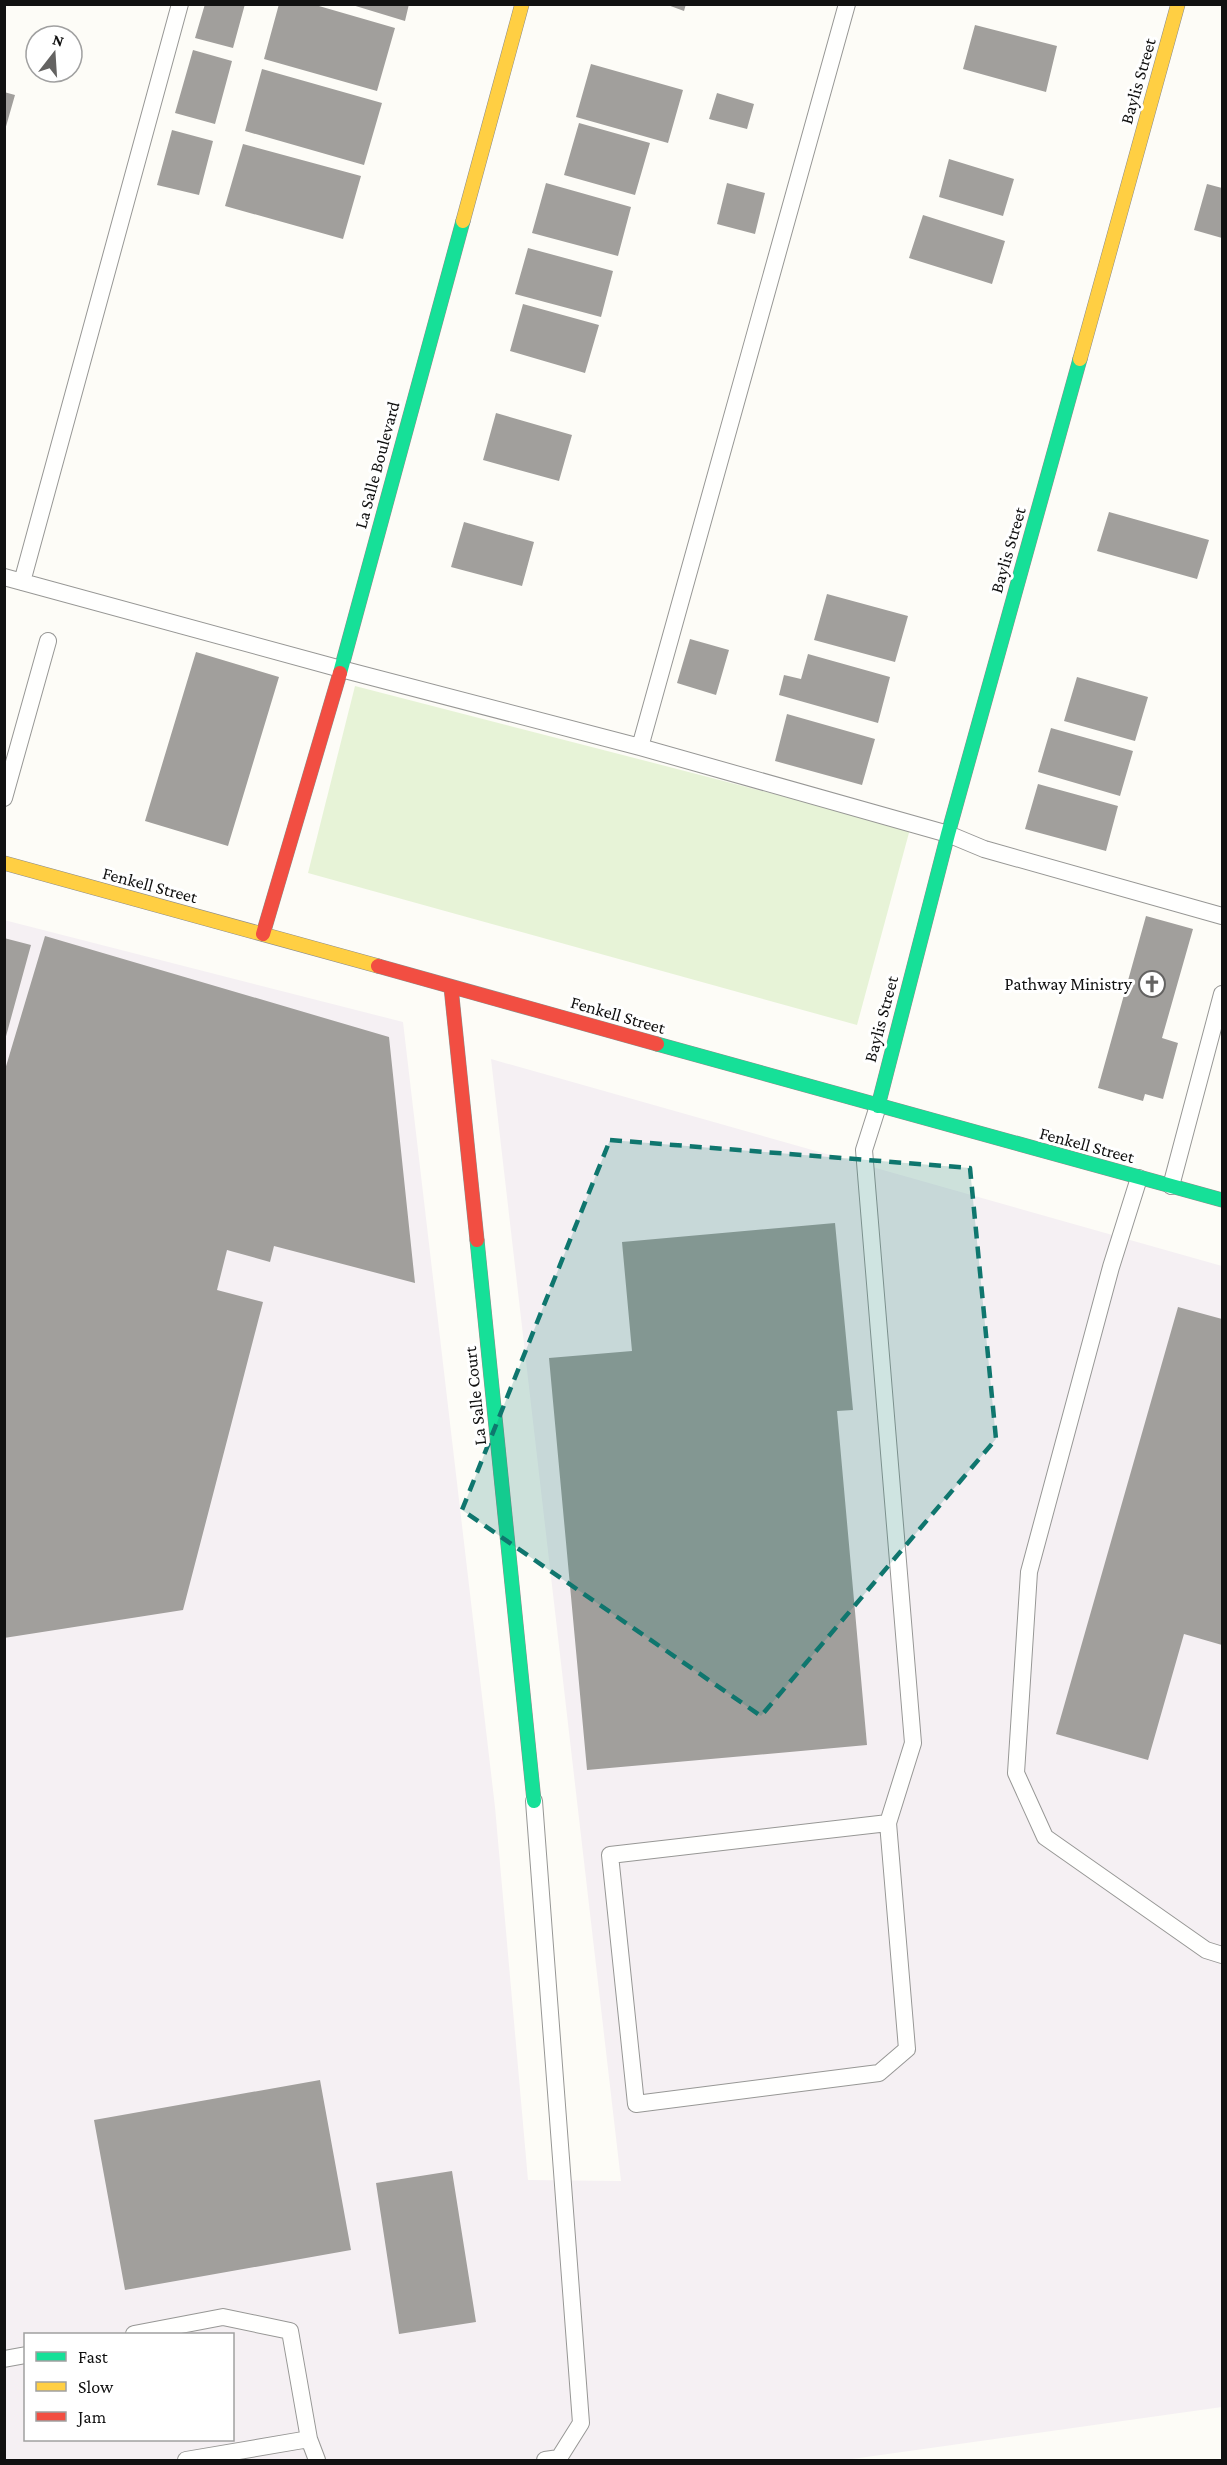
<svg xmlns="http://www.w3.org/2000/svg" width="1227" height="2465" viewBox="0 0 1227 2465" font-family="'Crimson Pro',serif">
<rect width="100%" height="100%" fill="#fdfcf7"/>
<path fill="#f5f0f3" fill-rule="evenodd" d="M 4,920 L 403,1022 L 495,1807 L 528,2180 L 621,2181 L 491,1059 L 1222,1266 L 1222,2407 L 845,2460 L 5,2460 ZM 26,2334 L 232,2334 L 232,2440 L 26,2440 Z"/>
<path fill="#e7f3d7" d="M 355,686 L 910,829 L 857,1025 L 308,873 Z"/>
<path fill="#a19f9c" d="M 205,4 L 245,4 L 233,48 L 195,38 Z
M 279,4 L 312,4 L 395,28 L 377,91 L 264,59 Z
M 349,4 L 409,4 L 405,21 Z
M 665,4 L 686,4 L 684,11 Z
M 975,25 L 1057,46 L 1046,92 L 963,69 Z
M 193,50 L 232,61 L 215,124 L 175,113 Z
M 591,64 L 683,90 L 668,143 L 576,117 Z
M 262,69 L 382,103 L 364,165 L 245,131 Z
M 4,92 L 15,95 L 5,130 L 4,130 Z
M 717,93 L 754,104 L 747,129 L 709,119 Z
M 579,123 L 650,143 L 635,195 L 564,175 Z
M 172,130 L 213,141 L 199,195 L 157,185 Z
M 243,144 L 361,176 L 343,239 L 225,206 Z
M 949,159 L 1014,179 L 1003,216 L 939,197 Z
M 546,183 L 631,207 L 618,256 L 532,233 Z
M 727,183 L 765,193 L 755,234 L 717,224 Z
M 1207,184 L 1222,188 L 1222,238 L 1194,230 Z
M 923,215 L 1005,241 L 992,284 L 909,258 Z
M 528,248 L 613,271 L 601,317 L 515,294 Z
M 523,304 L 599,325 L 585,373 L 510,351 Z
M 496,413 L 572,435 L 559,481 L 483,460 Z
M 1109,512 L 1209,540 L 1197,579 L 1097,551 Z
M 464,522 L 534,542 L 522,586 L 451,567 Z
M 827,594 L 908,616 L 895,662 L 814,640 Z
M 690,639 L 729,650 L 716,695 L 677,683 Z
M 196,652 L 279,677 L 228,846 L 145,821 Z
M 808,654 L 890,677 L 878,723 L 779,695 L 784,675 L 801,679 Z
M 1077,677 L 1148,697 L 1135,741 L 1064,721 Z
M 787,714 L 875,739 L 862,785 L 775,761 Z
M 1051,728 L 1133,751 L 1120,796 L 1038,772 Z
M 1038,784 L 1118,806 L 1106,851 L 1025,829 Z
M 1146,916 L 1193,929 L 1162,1038 L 1178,1043 L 1163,1099 L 1145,1094 L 1143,1101 L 1098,1088 Z
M 45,936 L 389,1037 L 415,1283 L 274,1246 L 270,1262 L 227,1250 L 217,1290 L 263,1302 L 183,1610 L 4,1638 L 4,1073 Z
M 4,938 L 31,945 L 5,1040 L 4,1040 Z
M 835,1223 L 853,1410 L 837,1411 L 867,1745 L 587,1770 L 549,1358 L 632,1351 L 622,1242 Z
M 1178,1307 L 1222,1319 L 1222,1645 L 1184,1634 L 1148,1760 L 1056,1734 Z
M 320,2080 L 351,2250 L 125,2290 L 94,2120 Z
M 452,2171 L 476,2322 L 399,2334 L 376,2183 Z"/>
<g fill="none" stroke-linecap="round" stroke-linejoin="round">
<defs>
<path id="lane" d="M 4,577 L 341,669 L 640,747 L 948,834 L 984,849 L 1222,916
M 22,582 L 180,4
M 640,747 L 847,4
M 4,798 L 48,641
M 878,1106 L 864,1150 L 913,1743 L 888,1823 L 907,2049 L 879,2073 L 636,2104 L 610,1855 L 888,1823
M 1139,1178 L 1111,1267 L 1029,1572 L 1016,1773 L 1045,1837 L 1206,1950 L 1222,1955
M 1171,1186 L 1222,994
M 534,1801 L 581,2423 L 559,2458 L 545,2460
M 134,2334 L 223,2317 L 290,2331 L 309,2439 L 186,2460
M 4,2359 L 26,2355
M 309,2439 L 317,2460"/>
<path id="fast" d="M 340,673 L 463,221
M 657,1044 L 1222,1200
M 878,1106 L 948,834 L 1080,359
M 477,1240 L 534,1801"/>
<path id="slow" d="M 463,221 L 522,4
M 1080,359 L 1178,4
M 4,863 L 378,966"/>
<path id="jam" d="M 263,934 L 340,673
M 378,966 L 657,1044
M 451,987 L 477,1240"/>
</defs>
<use href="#lane" stroke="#979795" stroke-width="18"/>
<use href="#fast" stroke="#8e8d8b" stroke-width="15"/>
<use href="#slow" stroke="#8e8d8b" stroke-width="15"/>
<use href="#jam" stroke="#8e8d8b" stroke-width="15"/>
<use href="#lane" stroke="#fffffe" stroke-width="16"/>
<use href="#fast" stroke="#16e098" stroke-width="14"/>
<use href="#slow" stroke="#ffcf43" stroke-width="14"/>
<use href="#jam" stroke="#f24e42" stroke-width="14"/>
</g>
<path fill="#0f766e" fill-opacity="0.2" stroke="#0f766e" stroke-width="4.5" stroke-dasharray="12 8" stroke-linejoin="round" d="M 610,1140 L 970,1168 L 996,1439 L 761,1716 L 462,1510 Z"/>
<defs>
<symbol id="church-ring" viewBox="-11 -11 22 22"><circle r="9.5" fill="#fff" stroke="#646362" stroke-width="1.5"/><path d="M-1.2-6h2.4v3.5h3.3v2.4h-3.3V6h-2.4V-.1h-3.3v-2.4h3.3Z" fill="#646362"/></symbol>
</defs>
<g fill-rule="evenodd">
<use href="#church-ring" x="1137" y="969" width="30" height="30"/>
</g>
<g text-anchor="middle" stroke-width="6" stroke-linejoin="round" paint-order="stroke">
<g font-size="18" fill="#111" stroke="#fff">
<text transform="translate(1138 81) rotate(-74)" y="6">Baylis Street</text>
<text transform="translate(377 465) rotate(-75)" y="6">La Salle Boulevard</text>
<text transform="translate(1008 550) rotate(-74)" y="6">Baylis Street</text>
<text transform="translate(150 885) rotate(15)" y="6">Fenkell Street</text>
<text transform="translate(618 1015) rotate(16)" y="6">Fenkell Street</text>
<text transform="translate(881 1019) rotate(-75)" y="6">Baylis Street</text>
<text transform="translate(1087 1145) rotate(15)" y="6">Fenkell Street</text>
<text transform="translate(475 1396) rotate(-96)" y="6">La Salle Court</text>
</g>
<g font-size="18" fill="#111" stroke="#fff" text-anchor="end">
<text x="1132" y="990">Pathway Ministry</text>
</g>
</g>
<rect width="1227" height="2465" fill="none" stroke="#111111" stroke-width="12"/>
<rect x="24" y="2333" width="210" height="108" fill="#ffffff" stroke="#a0a0a0" stroke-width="1.5"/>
<rect x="36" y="2352" width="30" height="9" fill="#16e098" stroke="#a0a0a0" stroke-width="1.5"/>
<text x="78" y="2363" font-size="18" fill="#111111">Fast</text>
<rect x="36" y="2382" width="30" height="9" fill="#ffcf43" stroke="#a0a0a0" stroke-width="1.5"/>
<text x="78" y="2393" font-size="18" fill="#111111">Slow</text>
<rect x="36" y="2412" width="30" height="9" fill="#f24e42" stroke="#a0a0a0" stroke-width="1.5"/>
<text x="78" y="2423" font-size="18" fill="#111111">Jam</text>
<g transform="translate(54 54) rotate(17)"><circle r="28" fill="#ffffff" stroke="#a0a0a0" stroke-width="1.5"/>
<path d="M0-4.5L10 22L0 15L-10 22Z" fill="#646362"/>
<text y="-9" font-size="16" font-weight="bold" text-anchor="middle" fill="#111111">N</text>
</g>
</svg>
